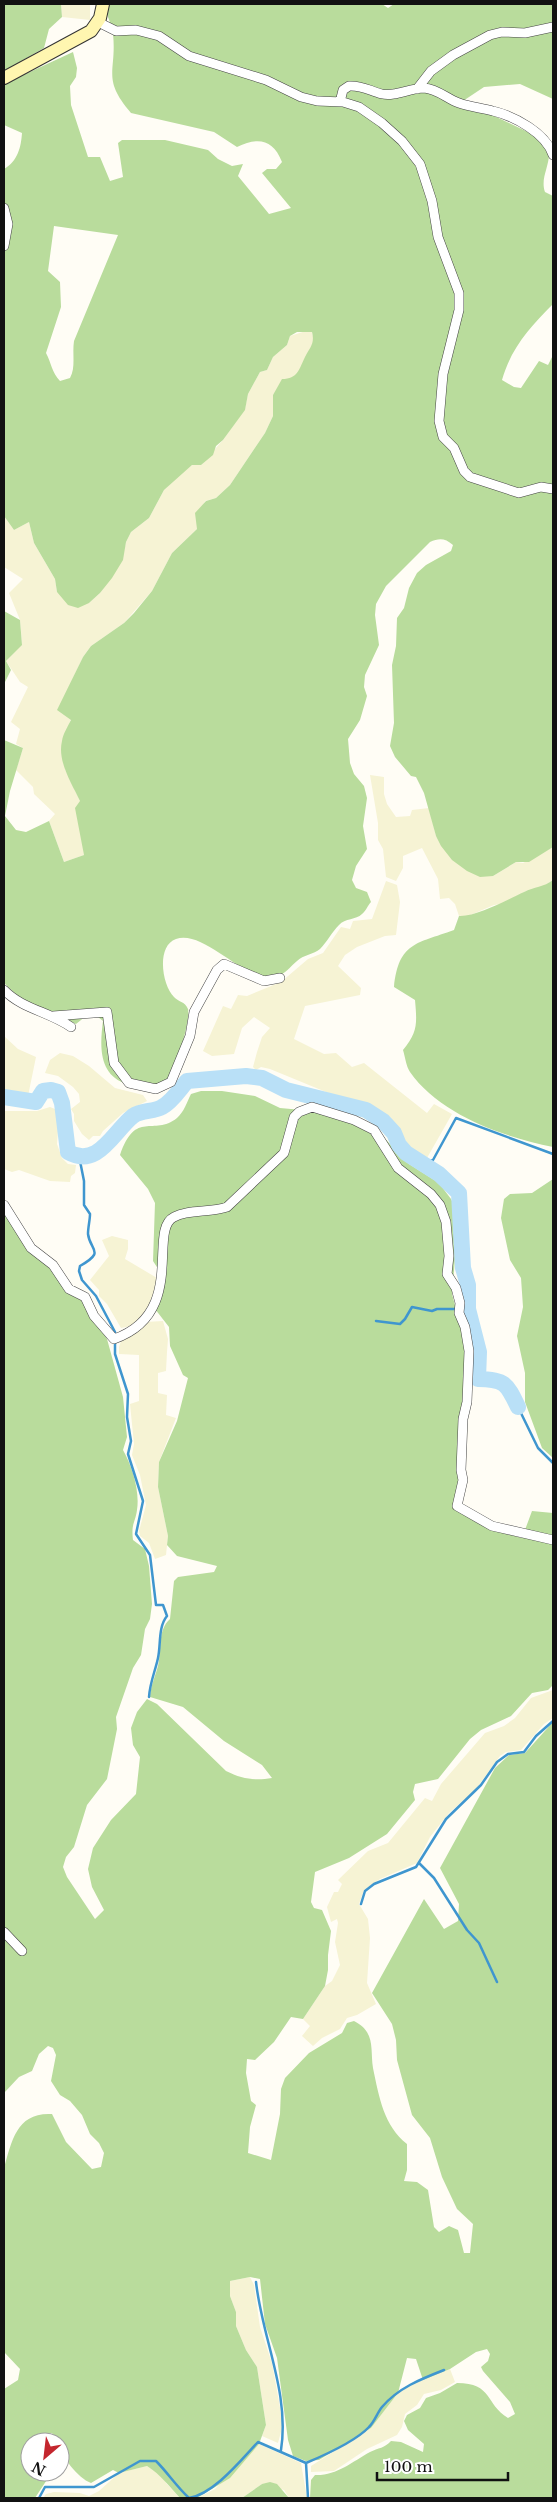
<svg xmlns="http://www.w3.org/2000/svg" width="557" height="2502" viewBox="0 0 557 2502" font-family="'Libre Baskerville',serif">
<rect width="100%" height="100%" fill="#fffdf5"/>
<path fill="#f6f3d4" d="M 61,4 L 90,4 L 90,20 L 62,17 Z
M 306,331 L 312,332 L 314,341 L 299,372 L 273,395 L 273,416 L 265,433 L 230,485 L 216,498 L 205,501 L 197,529 L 172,553 L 152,591 L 124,623 L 91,646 L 83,657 L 58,710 L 71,719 L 62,742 L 65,769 L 80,801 L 84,855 L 64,862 L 49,821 L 55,814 L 34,794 L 33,787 L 16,770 L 23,748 L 16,744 L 20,729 L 11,722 L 28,687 L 20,682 L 6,661 L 22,644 L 20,620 L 9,593 L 23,579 L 4,567 L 4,516 L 14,530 L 29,522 L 34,543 L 55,579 L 57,592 L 89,603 L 100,593 L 122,560 L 126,542 L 131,532 L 149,518 L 164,490 L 180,474 L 192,465 L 201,465 L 223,440 L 245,409 L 248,394 L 260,372 L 267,370 L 273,357 L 287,345 L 290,336 Z
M 370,775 L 384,777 L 384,794 L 387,804 L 396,817 L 410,816 L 412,810 L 429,808 L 436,836 L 493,876 L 516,862 L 523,863 L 553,847 L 553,880 L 543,887 L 526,891 L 502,904 L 494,905 L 466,917 L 459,916 L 455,904 L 449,898 L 440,899 L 438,879 L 422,848 L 403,856 L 403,868 L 396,881 L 386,877 L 383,849 L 378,840 L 378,823 Z
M 386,881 L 397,885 L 400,902 L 396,935 L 385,936 L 357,947 L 345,955 L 338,966 L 361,988 L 360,995 L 305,1006 L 294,1039 L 324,1054 L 336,1053 L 352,1067 L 364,1063 L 427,1113 L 434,1104 L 452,1114 L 427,1158 L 418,1158 L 414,1154 L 390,1117 L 364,1102 L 343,1099 L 270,1069 L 261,1067 L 256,1070 L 253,1067 L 257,1052 L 262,1037 L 270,1028 L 254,1017 L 242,1028 L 234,1054 L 212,1056 L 203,1051 L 223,1006 L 231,1009 L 238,995 L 247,996 L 281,982 L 308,959 L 323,953 L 341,927 L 350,929 L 353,921 L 372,919 Z
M 4,1036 L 18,1049 L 36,1057 L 28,1096 L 4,1092 Z
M 60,1053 L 73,1056 L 89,1066 L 115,1088 L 143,1095 L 147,1101 L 123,1113 L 103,1131 L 100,1136 L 93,1136 L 89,1140 L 82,1134 L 74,1121 L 74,1114 L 71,1109 L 80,1102 L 79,1094 L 73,1087 L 58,1076 L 45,1073 L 50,1060 Z
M 50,1107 L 55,1109 L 59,1118 L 57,1144 L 62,1158 L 68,1164 L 76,1165 L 75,1173 L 71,1176 L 70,1182 L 50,1181 L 19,1170 L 12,1172 L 4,1169 L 4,1111 L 37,1111 Z
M 112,1236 L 128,1240 L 128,1249 L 125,1259 L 157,1278 L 158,1288 L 148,1311 L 131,1326 L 121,1328 L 107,1304 L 99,1296 L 99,1290 L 90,1280 L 109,1256 L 102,1240 Z
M 163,1321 L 168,1339 L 167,1352 L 166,1371 L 158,1373 L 158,1393 L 167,1395 L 166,1415 L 176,1418 L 159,1462 L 158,1487 L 168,1536 L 166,1555 L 155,1559 L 149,1543 L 140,1536 L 139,1531 L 146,1505 L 140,1475 L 132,1455 L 134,1444 L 130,1404 L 139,1401 L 139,1355 L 119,1354 L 119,1347 L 121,1341 L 145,1322 Z
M 553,1690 L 553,1718 L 544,1724 L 521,1750 L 506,1752 L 500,1756 L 476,1789 L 449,1813 L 430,1837 L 417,1863 L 380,1879 L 364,1890 L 359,1904 L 368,1919 L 370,1938 L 367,1983 L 376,2004 L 357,2015 L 347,2018 L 340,2029 L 322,2038 L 313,2046 L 302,2036 L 310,2026 L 303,2019 L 325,1986 L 332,1981 L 340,1965 L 335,1942 L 338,1923 L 337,1919 L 331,1922 L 327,1907 L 334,1892 L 338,1892 L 342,1884 L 338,1880 L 368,1851 L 388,1843 L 425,1798 L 432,1801 L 441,1784 L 485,1733 L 504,1726 L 515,1718 L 531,1698 Z
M 250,2277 L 254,2285 L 260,2327 L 272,2363 L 283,2424 L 278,2443 L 262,2436 L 266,2425 L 257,2367 L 246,2350 L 236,2326 L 236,2312 L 230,2296 L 230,2281 Z
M 450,2369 L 455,2382 L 441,2390 L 424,2394 L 417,2405 L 405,2414 L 402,2427 L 397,2435 L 367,2449 L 334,2471 L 311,2472 L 311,2466 L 371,2428 L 398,2393 L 417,2382 Z
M 259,2444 L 301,2463 L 307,2498 L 289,2498 L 284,2490 L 262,2484 L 242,2498 L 197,2498 L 215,2489 Z
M 147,2466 L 164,2477 L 166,2483 L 180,2498 L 43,2498 L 46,2494 L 54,2492 L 80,2493 L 89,2496 L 99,2491 L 119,2473 Z"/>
<path fill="#b9dc9c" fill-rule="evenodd" d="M 4,4 L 61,4 L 62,17 L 49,29 L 44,48 L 4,71 Z
M 106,4 L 382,4 L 388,8 L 394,4 L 553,4 L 553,99 L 520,84 L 484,87 L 463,101 L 532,134 L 549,151 C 550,166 540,178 545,192 L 553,196 L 553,304 C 530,327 511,348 502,380 L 514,387 L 521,388 L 539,361 L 548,365 L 553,355 L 553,847 L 529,862 L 516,862 L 493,876 L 480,877 L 467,871 L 452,860 L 441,846 L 436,836 L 424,793 L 416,777 L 411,776 L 395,757 L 390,746 L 394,723 L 392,665 L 396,646 L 397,618 L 404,608 L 409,588 L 417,573 L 426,565 L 451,551 L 453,545 C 445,538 439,538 430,542 L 386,586 L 376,604 L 375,615 L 379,645 L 365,675 L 364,687 L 367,696 L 360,720 L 348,739 L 350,763 L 354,774 L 364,786 L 367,798 L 363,826 L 367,849 L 356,866 L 352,880 L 356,888 L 367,892 L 371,902 C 368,905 366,911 362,914 C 356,920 345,918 339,925 C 332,932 327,942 320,949 C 314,954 303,955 297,961 C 290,967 285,974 276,977 C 247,985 205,929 176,939 C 156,946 162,985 174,997 C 178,1002 185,1001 188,1009 C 191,1022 173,1080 161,1085 C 149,1090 135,1087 124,1083 C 98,1073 100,1044 103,1021 L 98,1017 L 86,1016 L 76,1024 L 23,1001 L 4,983 L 4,740 L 23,748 L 10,791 L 5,816 L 16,830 L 26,832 L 49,821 L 64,862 L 84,855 L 75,808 L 80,801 C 72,784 57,761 62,741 C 63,734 68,726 71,720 L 57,710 L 83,657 L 91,646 L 124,623 L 134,613 L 152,591 L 172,553 L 197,529 L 195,513 L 206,501 L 216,498 L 230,485 L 265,433 L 273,416 L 273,395 L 282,379 C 298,379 299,369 305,357 C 310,347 315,344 312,332 L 297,332 L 290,336 L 287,345 L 273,357 L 267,370 L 260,372 L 248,394 L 245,410 L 223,440 L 216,446 L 213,455 L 201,465 L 192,465 L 164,490 L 149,518 L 131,532 L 126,542 L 123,560 L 112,578 L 100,593 L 89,603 L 78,608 L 68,605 L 57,592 L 55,579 L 34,543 L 29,522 L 14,530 L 4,516 L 4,169 C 18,161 21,147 22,133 L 4,125 L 4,84 L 73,52 L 77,68 L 76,77 L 70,86 L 71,105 L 88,157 L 100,157 L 110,181 L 123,177 L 118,143 L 122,140 L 165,140 L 208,150 L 218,159 L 232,166 L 243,164 L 238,176 L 269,214 L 291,208 L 262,173 L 267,169 L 276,169 L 282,162 C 273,139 258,137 237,147 L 214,132 L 131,113 C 101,78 117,72 113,34 C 112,23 105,15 106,4 ZM 54,226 L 118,235 L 74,341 C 72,354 76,367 70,378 L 60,381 C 52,373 51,362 46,353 L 61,307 L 60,282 L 48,271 Z
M 4,611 L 20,620 L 22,645 L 6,661 L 11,670 L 4,684 Z
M 553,880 L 553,1147 C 504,1137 440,1115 410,1072 C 406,1066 405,1056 403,1050 C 418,1032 417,1023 415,1000 L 394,987 C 399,942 416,944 454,930 L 459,916 C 476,917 509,899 524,892 C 534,887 544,887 553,880 Z
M 201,1091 L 222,1091 L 255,1096 L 280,1108 L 313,1111 L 373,1126 L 409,1164 L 439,1183 L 451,1199 L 457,1211 L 457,1235 L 452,1294 L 466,1346 L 466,1386 L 458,1428 L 459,1484 L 454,1503 L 487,1528 L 522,1538 L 532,1511 L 553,1513 L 553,1685 L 548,1690 L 532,1693 L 511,1716 L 481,1730 L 470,1739 L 438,1779 L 415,1784 L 413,1792 L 415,1800 L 387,1834 L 349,1858 L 315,1872 L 311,1902 L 314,1908 L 322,1910 L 331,1931 L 328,1955 L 328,1970 L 325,1986 L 303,2019 L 291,2017 L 274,2042 L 255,2060 L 247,2059 L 246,2073 L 251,2101 L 256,2105 L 250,2127 L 248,2153 L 271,2160 L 280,2114 L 281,2089 L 285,2078 L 309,2053 L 342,2033 L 347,2023 L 354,2021 C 376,2032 370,2049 373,2068 C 379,2097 384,2126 407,2144 L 407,2170 L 404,2181 L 417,2182 L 428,2190 L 434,2227 L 439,2232 L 449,2226 L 458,2230 L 464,2253 L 470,2253 L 473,2224 L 457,2209 L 442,2177 L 430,2138 L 412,2115 L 397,2060 L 396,2040 L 392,2024 L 372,1993 L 424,1899 L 444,1929 L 458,1921 L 459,1904 L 440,1868 L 495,1768 L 509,1755 L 525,1753 L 553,1722 L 553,2498 L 310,2498 L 311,2480 L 315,2475 C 336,2476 352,2462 370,2452 C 378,2448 385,2448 391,2441 L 401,2442 L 423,2452 L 424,2444 L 408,2430 L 404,2421 L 407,2415 L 420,2408 L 426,2398 L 440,2393 L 457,2383 C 493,2383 485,2404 508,2418 L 515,2414 L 510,2402 L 483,2371 L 481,2367 L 488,2361 L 490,2354 L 487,2349 L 476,2352 L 450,2369 L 423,2380 L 416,2359 L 407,2358 L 398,2393 L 371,2428 L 319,2460 L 306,2461 L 293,2456 L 288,2440 L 277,2358 L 265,2324 L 260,2279 L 250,2277 L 230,2281 L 230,2296 L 236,2312 L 236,2326 L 246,2350 L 257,2367 L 266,2425 L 259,2444 L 230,2478 L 197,2498 L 180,2498 C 169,2486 161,2475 147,2466 L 119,2473 L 113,2470 L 91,2483 C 78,2478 60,2456 60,2442 L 57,2442 L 52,2433 L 39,2436 L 38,2442 L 30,2442 L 30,2472 L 52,2472 L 35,2498 L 4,2498 L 4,2389 L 18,2380 L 20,2369 L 4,2352 L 4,2168 C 12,2140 17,2112 52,2114 L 66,2142 L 92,2169 L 101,2167 L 104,2153 L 99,2143 L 90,2134 L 82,2115 L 70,2101 L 60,2095 L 51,2081 L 56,2055 L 53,2048 L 48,2046 L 39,2054 L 32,2071 L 19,2077 L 4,2093 L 4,1210 L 81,1300 L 107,1339 L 123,1397 L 127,1437 L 123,1450 C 132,1466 140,1491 137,1510 C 135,1524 131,1523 133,1540 L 145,1549 L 149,1566 L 152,1604 L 150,1619 L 145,1629 L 141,1655 L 133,1668 L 116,1717 L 117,1729 L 107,1779 L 87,1805 L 74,1847 L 66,1857 L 63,1867 L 67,1877 L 95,1919 L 104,1910 L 92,1887 L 88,1869 L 93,1848 L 111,1820 L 136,1794 L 140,1757 L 133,1745 L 131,1728 L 137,1712 L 147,1699 L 157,1704 L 226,1771 C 242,1779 255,1781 272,1778 L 262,1765 L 224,1741 L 183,1707 L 150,1697 C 151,1685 155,1677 158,1666 C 162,1651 157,1630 170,1619 L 174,1581 L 178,1577 L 214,1572 L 217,1566 L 177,1556 L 167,1545 L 168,1536 L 158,1487 L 159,1462 L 177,1421 L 188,1378 L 183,1375 L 170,1346 L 169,1327 L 155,1309 L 164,1278 L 153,1261 L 155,1203 L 148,1189 L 120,1155 C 136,1109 153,1137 177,1118 C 184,1112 187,1102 191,1094 Z
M 553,1179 L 553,1458 L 542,1448 L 525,1402 L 525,1373 L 517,1336 L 523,1307 L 521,1278 L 510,1260 L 501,1218 L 504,1199 L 510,1194 L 532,1193 Z
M 270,2482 L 277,2484 L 289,2498 L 242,2498 L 262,2484 Z"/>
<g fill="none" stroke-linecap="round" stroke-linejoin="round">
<path stroke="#3f96cf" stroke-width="2.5" d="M 79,1156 L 84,1181 L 84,1205 L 90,1214 C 90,1220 88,1227 88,1234 C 90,1251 106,1251 80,1266 L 79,1271 L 82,1280 L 96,1296 L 115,1332 L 115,1354 L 128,1394 L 127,1417 L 131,1441 L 128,1454 L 143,1501 L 136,1534 L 150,1555 L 156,1605 L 163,1605 L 167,1616 C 158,1627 161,1644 158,1658 C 155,1672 150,1682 149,1697
M 422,1165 L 433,1160 L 456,1118 L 553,1154
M 376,1321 L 400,1324 L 405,1319 L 412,1307 L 432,1311 L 437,1309 L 468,1309
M 518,1407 L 538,1448 L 553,1463
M 419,1863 L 434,1878 L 467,1930 L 479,1943 L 497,1982
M 361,1904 L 365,1891 L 374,1884 L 416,1867 L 446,1819 L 481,1785 L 497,1762 L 508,1754 L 524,1752 L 536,1736 L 553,1721
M 256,2282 C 262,2338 290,2393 281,2450
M 306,2463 C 325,2455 355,2442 369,2427 C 375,2421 377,2413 382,2407 C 398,2388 421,2379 444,2370
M 39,2498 L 45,2487 L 94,2487 L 140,2461 L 156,2461 C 168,2473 176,2486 189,2498 C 214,2494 241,2460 258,2442 L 306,2463 L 308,2498"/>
<path stroke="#b9e0f7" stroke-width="16" d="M 4,1097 L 36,1102 L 43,1091 L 51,1090 L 58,1092 L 62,1103 L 68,1152 C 98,1169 113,1132 133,1116 C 141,1110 154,1112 162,1107 C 172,1102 180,1089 187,1081 L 246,1076 L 262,1078 L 286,1090 L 366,1110 L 383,1121 L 394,1133 L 399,1145 L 406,1153 L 439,1174 L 459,1193 L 463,1268 L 468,1285 L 468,1309 L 479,1352 L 478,1379 C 505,1379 507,1384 518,1407"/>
<defs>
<path id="street" d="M 98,22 L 116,31 L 136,30 L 159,36 L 189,56 L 266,80 L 301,97 L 317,101 L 343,102 L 359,107 L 382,123 L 402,141 L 420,164 L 432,201 L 438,237 L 459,293 L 459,310 L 443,374 L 439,421 L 443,437 L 454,448 L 464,471 L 470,477 L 519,493 L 541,487 L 553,489
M 417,89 L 431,71 L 453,55 L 490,35 L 502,32 L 525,33 L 553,27
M 340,102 L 343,90 L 349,86 C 362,85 370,91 382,94 C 395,97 410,88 424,88 C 438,89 447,99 459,103 C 470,107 482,108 493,111 C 514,116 546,133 553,155
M 4,208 L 8,224 L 4,246
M 4,990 C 22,1009 50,1012 71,1027
M 53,1016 L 107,1012 L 114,1063 L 129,1083 L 156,1089 L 171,1082 L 190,1036 L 194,1012 L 217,970 L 224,964 L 264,981 L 280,978
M 4,1205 L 31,1248 L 53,1265 L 69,1289 L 85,1297 L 94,1316 L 114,1339 C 188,1313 147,1230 174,1217 C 189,1209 210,1213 227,1207 L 284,1153 L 294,1117 L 299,1112 L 312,1107 L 354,1120 L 374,1130 L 398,1168 L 431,1194 L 440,1205 L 446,1222 L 449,1256 L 447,1274 L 456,1288 L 460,1303 L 459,1313 L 465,1327 L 469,1351 L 467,1402 L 463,1419 L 461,1470 L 463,1480 L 457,1506 L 492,1526 L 553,1540
M 4,1932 L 22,1951"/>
<path id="secondary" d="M 4,78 L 91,31 L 100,18 L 103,4"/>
</defs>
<use href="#street" stroke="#444" stroke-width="10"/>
<use href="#secondary" stroke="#333" stroke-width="14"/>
<use href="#street" stroke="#fff" stroke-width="9"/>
<use href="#secondary" stroke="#fff6b0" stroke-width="12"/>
</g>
<rect width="557" height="2502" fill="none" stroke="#111111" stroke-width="10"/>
<g transform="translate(45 2457) rotate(208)"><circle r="24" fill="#ffffff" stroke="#a0a0a0"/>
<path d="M0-4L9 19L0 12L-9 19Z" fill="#c4262e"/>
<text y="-8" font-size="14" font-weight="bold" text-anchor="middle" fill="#111111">N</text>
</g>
<path d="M377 2472v8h131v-8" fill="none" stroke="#111111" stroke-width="2.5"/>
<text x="384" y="2472" font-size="15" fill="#111111" stroke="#ffffff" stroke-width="4" paint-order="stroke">100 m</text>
</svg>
